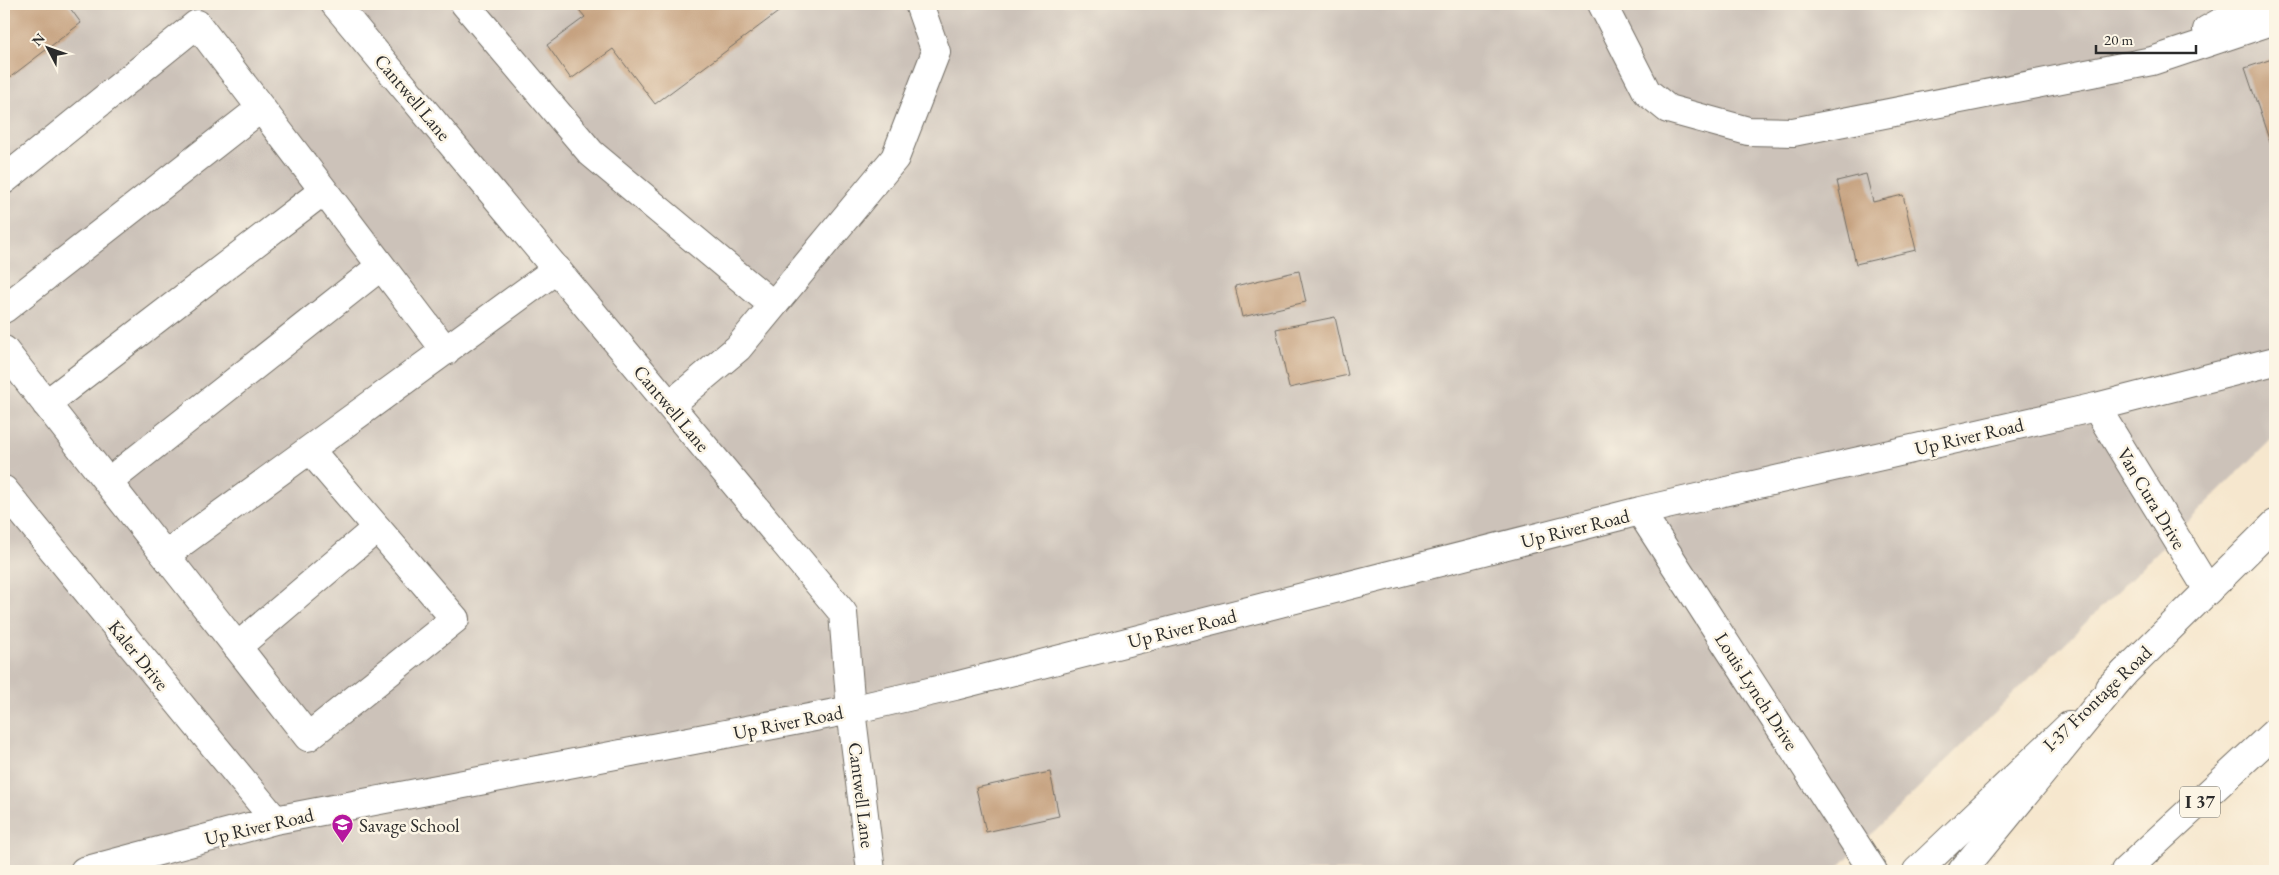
<svg xmlns="http://www.w3.org/2000/svg" width="2279" height="875" viewBox="0 0 2279 875" font-family="'EB Garamond',serif">
<rect width="100%" height="100%" fill="#fcf5e5"/>
<filter id="ink" filterUnits="userSpaceOnUse"><feTurbulence type="fractalNoise" baseFrequency=".02" numOctaves="2"/><feDisplacementMap in="SourceGraphic" scale="10" xChannelSelector="R" yChannelSelector="G"/><feConvolveMatrix kernelMatrix="1 2 1 2 8 2 1 2 1" color-interpolation-filters="sRGB"/></filter>
<filter id="wash" filterUnits="userSpaceOnUse"><feTurbulence type="fractalNoise" baseFrequency=".0096" numOctaves="4" result="noise"/><feDisplacementMap in="SourceGraphic" scale="20" xChannelSelector="R" yChannelSelector="G"/><feGaussianBlur stdDeviation="1.12" result="paint"/><feColorMatrix in="noise" values="0 0 0 0 0 0 0 0 0 0 0 0 0 0 0 0 0 1.4 0 .05"/><feComposite in="paint" operator="in"/></filter>
<g filter="url(#wash)">
<rect width="100%" height="100%" fill="#f6e7ce"/>
<path fill="#ccc2b9" d="M 4,4 L 2275,4 L 2275,436 L 1834,871 L 4,871 Z"/>
<g id="blocks">
<path fill="#c6a280" d="M 4,4 L 67,4 L 81,23 L 4,82 Z
M 574,4 L 789,4 L 655,104 L 613,49 L 571,79 L 547,45 L 585,17 Z
M 2275,58 L 2275,157 L 2245,68 Z
M 1866,174 L 1873,202 L 1903,195 L 1916,250 L 1856,264 L 1837,181 Z
M 1299,271 L 1306,302 L 1242,317 L 1235,286 Z
M 1335,317 L 1348,375 L 1289,388 L 1276,329 Z
M 1050,772 L 1059,816 L 986,832 L 976,788 Z"/>
</g>
</g>
<g filter="url(#ink)">
<use href="#blocks" fill-opacity="0" stroke="#726d64" stroke-width="1"/>
<g fill="none" stroke-linecap="round" stroke-linejoin="round">
<defs>
<path id="minor" d="M 335,4 L 843,613 L 851,710 L 871,871
M 465,4 L 591,153 L 773,305
M 1602,4 L 1647,92 L 1668,109 L 1748,131 L 1793,132 L 2152,61 L 2275,20
M 2207,30 L 2253,4
M 4,180 L 197,24 L 446,351
M 4,309 L 261,108
M 4,350 L 165,555 L 557,269
M 46,404 L 323,191
M 670,405 L 738,348 L 895,158 L 936,52 L 919,4
M 2096,407 L 2208,590
M 108,482 L 381,266
M 4,490 L 275,820
M 1640,511 L 1873,871
M 165,555 L 308,737 L 455,619 L 310,450
M 237,647 L 377,528
M 84,871 L 275,820 L 851,710 L 955,686 L 1640,511 L 2096,407 L 2275,361"/>
<path id="major" d="M 2109,688 L 2275,524
M 1917,871 L 2069,726"/>
<path id="highway" d="M 1962,871 L 2125,672
M 2125,871 L 2275,732"/>
</defs>
<use href="#minor" stroke="#726d64" stroke-width="30"/>
<use href="#major" stroke="#726d64" stroke-width="30"/>
<use href="#highway" stroke="#726d64" stroke-width="30"/>
<use href="#minor" stroke="#fff" stroke-width="28"/>
<use href="#major" stroke="#fff" stroke-width="28"/>
<use href="#highway" stroke="#fff" stroke-width="28"/>
</g>
</g>
<defs>
<symbol id="school-pin" viewBox="-11 -11 22 30"><path d="M0 17L-7.5 6A9.5 9.5 0 1 1 7.5 6Z" fill="#b5179e" stroke="#fcf5e5"/><path d="M0-5L7-2L0 1L-7-2ZM-4 1L0 2.5L4 1V4Q0 6-4 4Z" fill="#fff"/></symbol>
</defs>
<g fill-rule="evenodd">
<use href="#school-pin" x="330" y="812" width="25" height="34"/>
</g>
<g text-anchor="middle" stroke-width="5" stroke-linejoin="round" paint-order="stroke">
<rect fill="#fcf5e5" stroke="#6a6863" stroke-width="1" x="2180" y="786.5" width="40" height="31" rx="4"/>
<g font-size="18" font-weight="bold" fill="#2b2b2b">
<text x="2200" y="808">I 37</text>
</g>
<g font-size="19" fill="#2b2b2b" stroke="#fcf5e5">
<text transform="translate(413 97) rotate(50)" y="7">Cantwell Lane</text>
<text transform="translate(672 408) rotate(50)" y="7">Cantwell Lane</text>
<text transform="translate(1969 436) rotate(-13)" y="7">Up River Road</text>
<text transform="translate(2152 498) rotate(59)" y="7">Van Cura Drive</text>
<text transform="translate(1575 528) rotate(-14)" y="7">Up River Road</text>
<text transform="translate(1182 628) rotate(-14)" y="7">Up River Road</text>
<text transform="translate(139 655) rotate(51)" y="7">Kaler Drive</text>
<text transform="translate(1757 691) rotate(57)" y="7">Louis Lynch Drive</text>
<text transform="translate(2097 698) rotate(-44)" y="7">I-37 Frontage Road</text>
<text transform="translate(788 722) rotate(-11)" y="7">Up River Road</text>
<text transform="translate(862 795) rotate(83)" y="7">Cantwell Lane</text>
<text transform="translate(259 826) rotate(-13)" y="7">Up River Road</text>
</g>
<g font-size="19" fill="#2b2b2b" stroke="#fcf5e5" text-anchor="start">
<text x="359" y="832">Savage School</text>
</g>
</g>
<rect width="2279" height="875" fill="none" stroke="#fcf5e5" stroke-width="20"/>
<g transform="translate(48 48) rotate(311)" stroke="#fcf5e5" stroke-width="4" paint-order="stroke">
<path d="M0-4L9 19L0 12L-9 19Z" fill="#2b2b2b"/>
<text y="-8" font-size="14" font-weight="bold" text-anchor="middle" fill="#2b2b2b">N</text>
</g>
<path d="M2096 45v8h100v-8" fill="none" stroke="#2b2b2b" stroke-width="2.5"/>
<text x="2104" y="45" font-size="15" fill="#2b2b2b" stroke="#fcf5e5" stroke-width="4" paint-order="stroke">20 m</text>
</svg>
